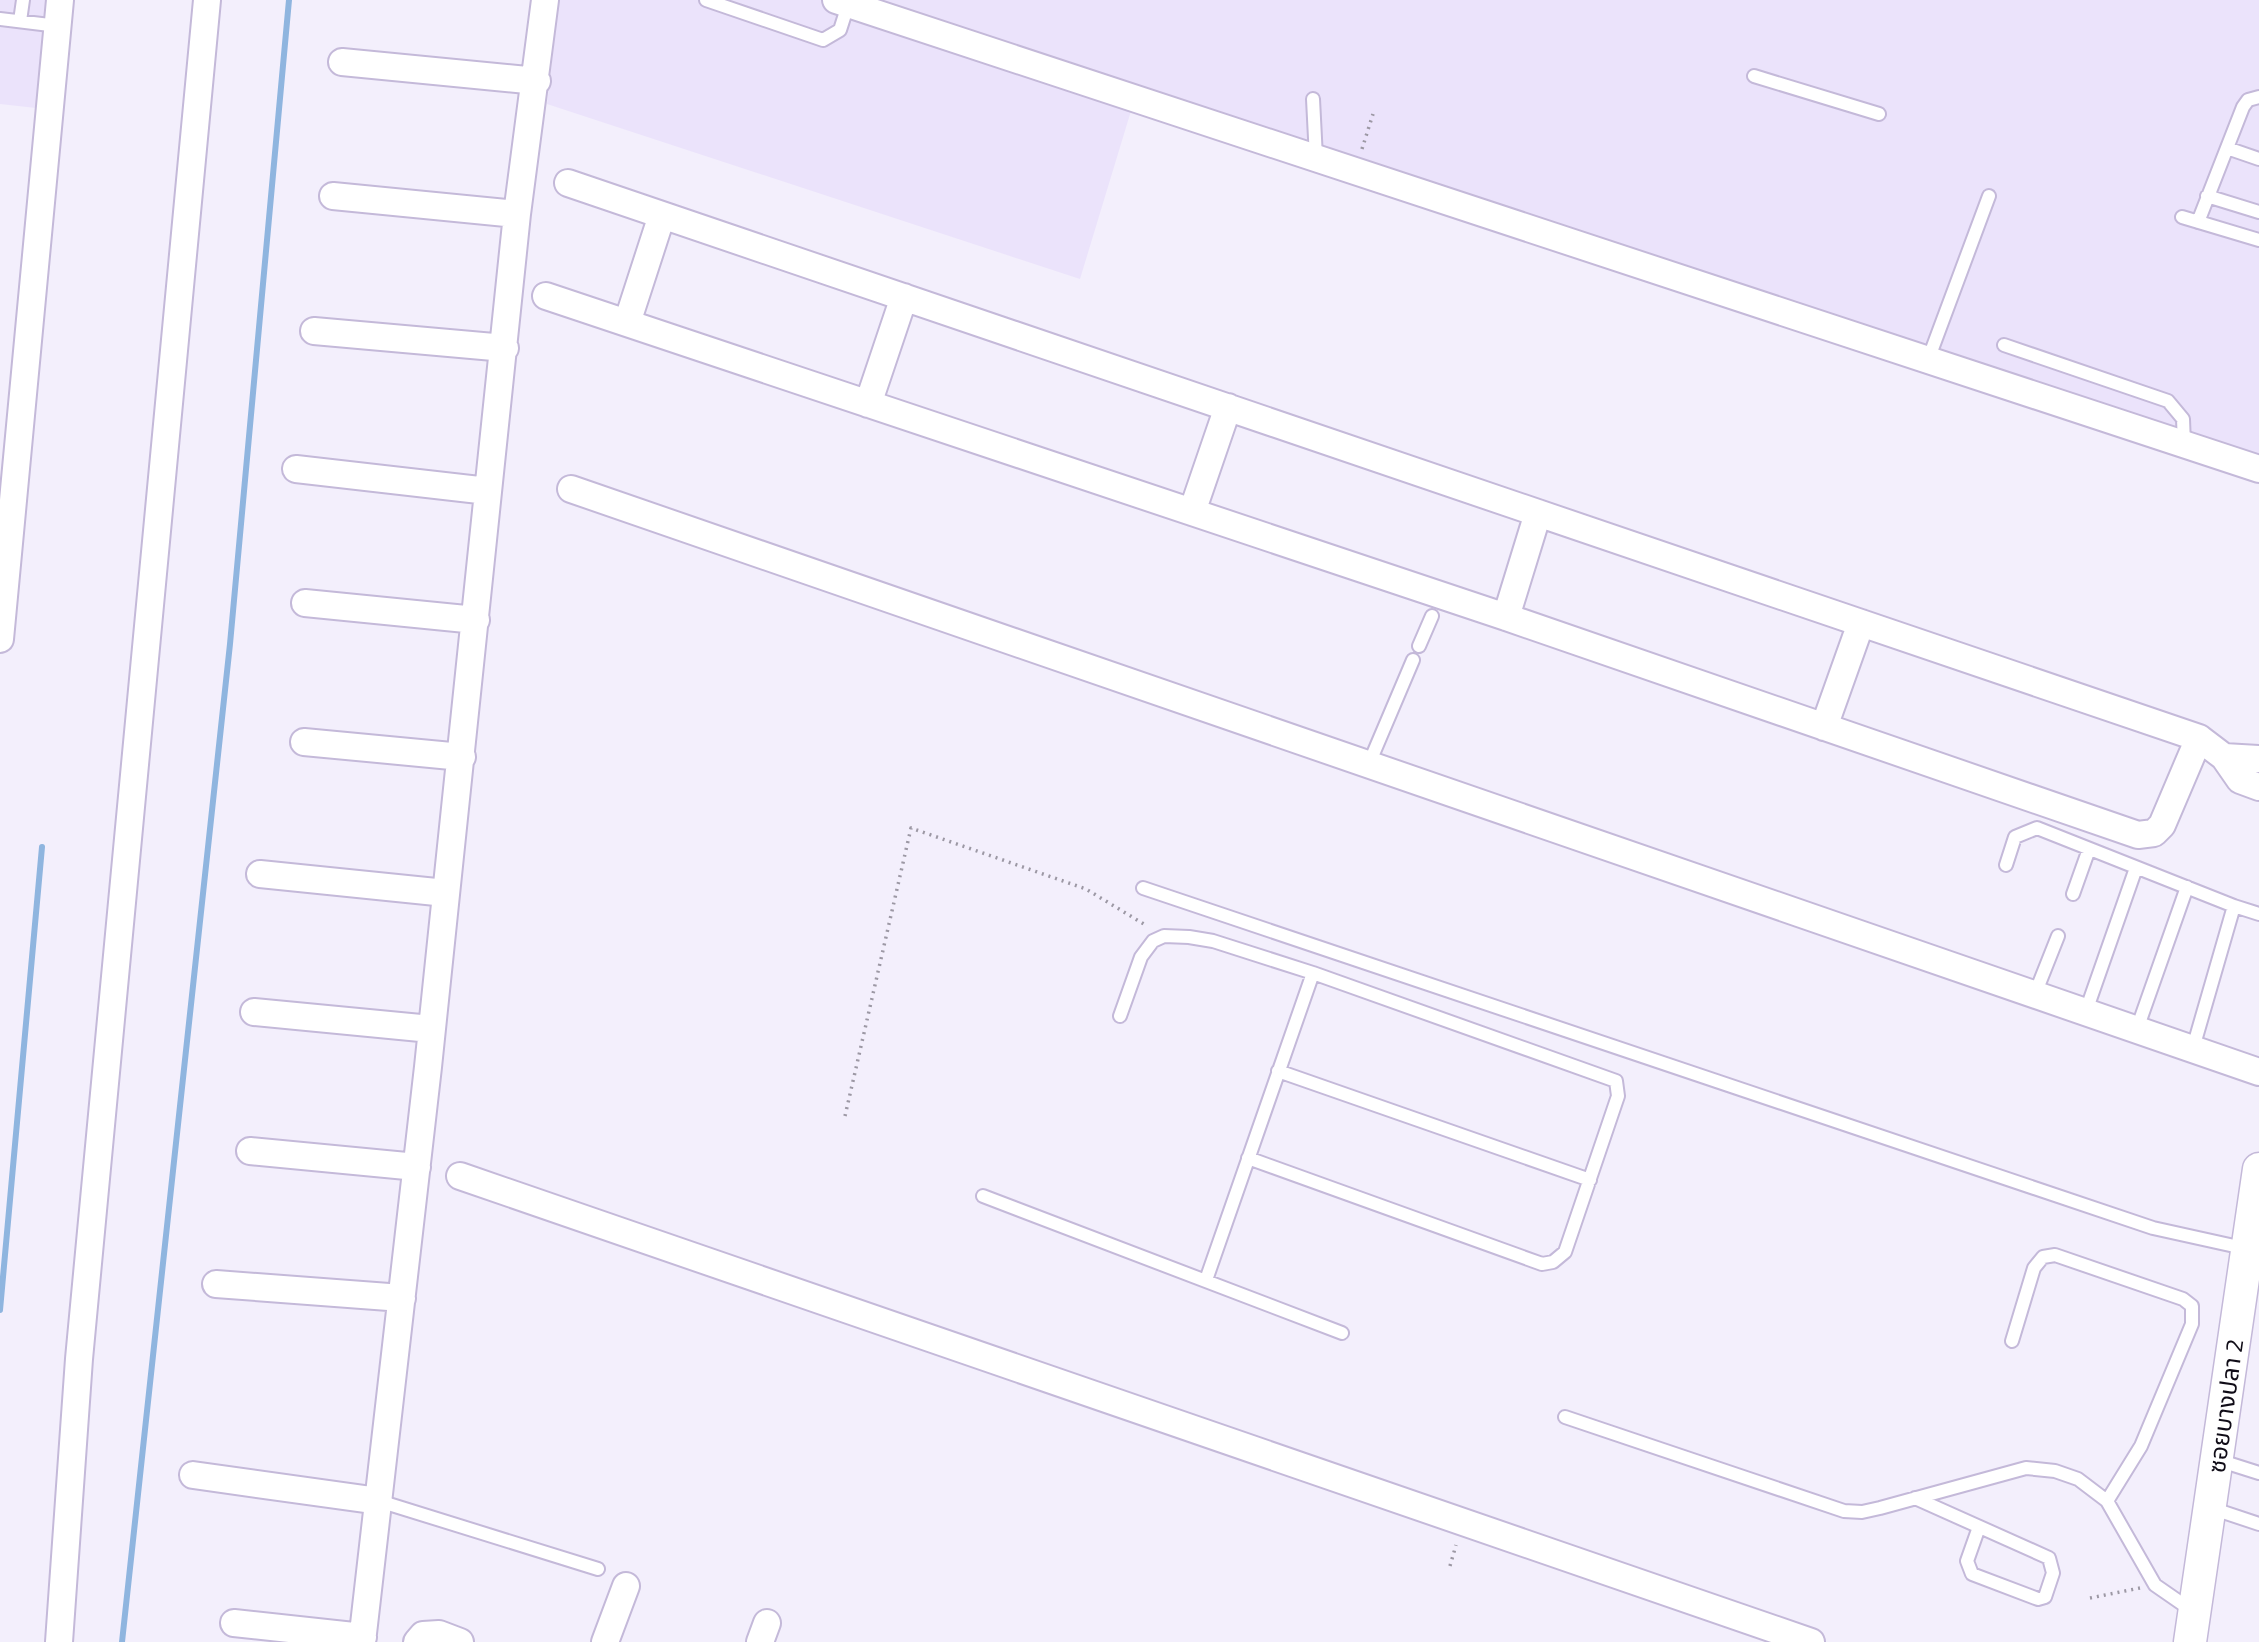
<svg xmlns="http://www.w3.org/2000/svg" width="2259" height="1642" viewBox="0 0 2259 1642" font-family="'Titillium Web','Noto Sans Thai',sans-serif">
<rect width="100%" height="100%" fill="#f3effc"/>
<path fill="#ebe3fb" d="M 0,0 L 46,0 L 36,108 L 0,104 Z
M 559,0 L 2259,0 L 2259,478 L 1134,101 L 1080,279 L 547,104 Z"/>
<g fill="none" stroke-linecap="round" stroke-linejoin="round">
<path stroke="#8fb5df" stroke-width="6" d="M 0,1310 L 42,847
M 122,1642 L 230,644 L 289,0"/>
<defs>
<path id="service" d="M 706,0 L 823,40 L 840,30 L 848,5
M 0,19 L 58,26
M 20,21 L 23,0
M 1754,76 L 1879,114
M 1313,99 L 1316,158
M 2227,148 L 2259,159
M 2207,196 L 2259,212
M 2182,217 L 2259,240
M 2198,222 L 2243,107 L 2248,100 L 2259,97
M 2004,345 L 2168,401 L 2183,419 L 2184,444
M 1928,360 L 1989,196
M 1419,646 L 1432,616
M 1368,766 L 1413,660
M 2006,865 L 2015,837 L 2037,828 L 2234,906 L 2193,1048
M 1143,888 L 2153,1228 L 2248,1249
M 2073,894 L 2089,849
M 2234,906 L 2259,914
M 2035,994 L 2058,936
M 2086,1011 L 2136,868
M 1120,1016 L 1141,957 L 1153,941 L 1164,936 L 1189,937 L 1213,941 L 1313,973 L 1616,1081 L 1618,1096 L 1565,1252 L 1553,1262 L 1542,1264 L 1248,1158
M 2137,1029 L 2187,887
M 1278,1071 L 1590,1180
M 983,1196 L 1342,1333
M 1206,1280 L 1313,973
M 2012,1341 L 2034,1268 L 2043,1257 L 2055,1255 L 2183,1299 L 2192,1306 L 2192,1324 L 2141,1446 L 2107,1501
M 1565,1417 L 1844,1511 L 1862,1512 L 1880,1508 L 2026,1468 L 2055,1471 L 2078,1479 L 2107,1501 L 2155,1585 L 2194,1612
M 2218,1460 L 2259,1473
M 1915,1498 L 2049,1558 L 2053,1573 L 2045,1597 L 2038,1599 L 1972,1574 L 1967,1561 L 1979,1527
M 379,1501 L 598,1569
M 2211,1508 L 2259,1524"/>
<path id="minor" d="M 836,0 L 2259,469
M 342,62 L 537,81
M 568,183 L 2199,738 L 2224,757
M 333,196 L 517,214
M 546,296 L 1506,617 L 2138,835 L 2154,833 L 2162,825 L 2199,738
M 627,323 L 662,215
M 314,331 L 505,348
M 868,404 L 904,297
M 296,469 L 488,491
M 571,489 L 2259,1072
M 1192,512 L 1228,407
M 305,603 L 476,620
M 1506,617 L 1538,513
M 0,639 L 60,0
M 1824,727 L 1861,623
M 304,742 L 462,757
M 2259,759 L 2224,757 L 2240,780 L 2259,787
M 260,874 L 446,893
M 254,1012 L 431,1029
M 250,1151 L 417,1167
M 460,1176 L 1811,1642
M 216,1284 L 402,1298
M 193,1475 L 379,1501
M 234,1623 L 363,1637
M 59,1642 L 79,1359 L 207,0
M 362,1642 L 428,1067 L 517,214 L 545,0
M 417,1642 L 423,1635 L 439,1634 L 460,1642
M 605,1642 L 626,1586
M 760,1642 L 767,1623"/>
<path id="tertiary" d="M 2190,1642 L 2259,1169"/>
</defs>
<use href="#service" stroke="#c4b9d9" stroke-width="16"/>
<use href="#minor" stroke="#c4b9d9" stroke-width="30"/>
<use href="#tertiary" stroke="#c4b9d9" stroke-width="35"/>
<path stroke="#9c98a4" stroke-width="3.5" stroke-dasharray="2 5" stroke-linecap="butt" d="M 1362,149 L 1373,114
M 845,1116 L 911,828 L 1086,889 L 1147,926
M 1450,1566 L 1456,1545
M 2090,1598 L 2140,1588"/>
<use href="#service" stroke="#fff" stroke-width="12"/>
<use href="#minor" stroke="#fff" stroke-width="26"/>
<use href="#tertiary" stroke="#fff" stroke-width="32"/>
</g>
<g text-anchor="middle" stroke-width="5" stroke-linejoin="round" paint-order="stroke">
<g font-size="24" fill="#100c17" stroke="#fff">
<text transform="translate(2226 1406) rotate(-82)" y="8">ซอยบางปลา 2</text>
</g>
</g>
</svg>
